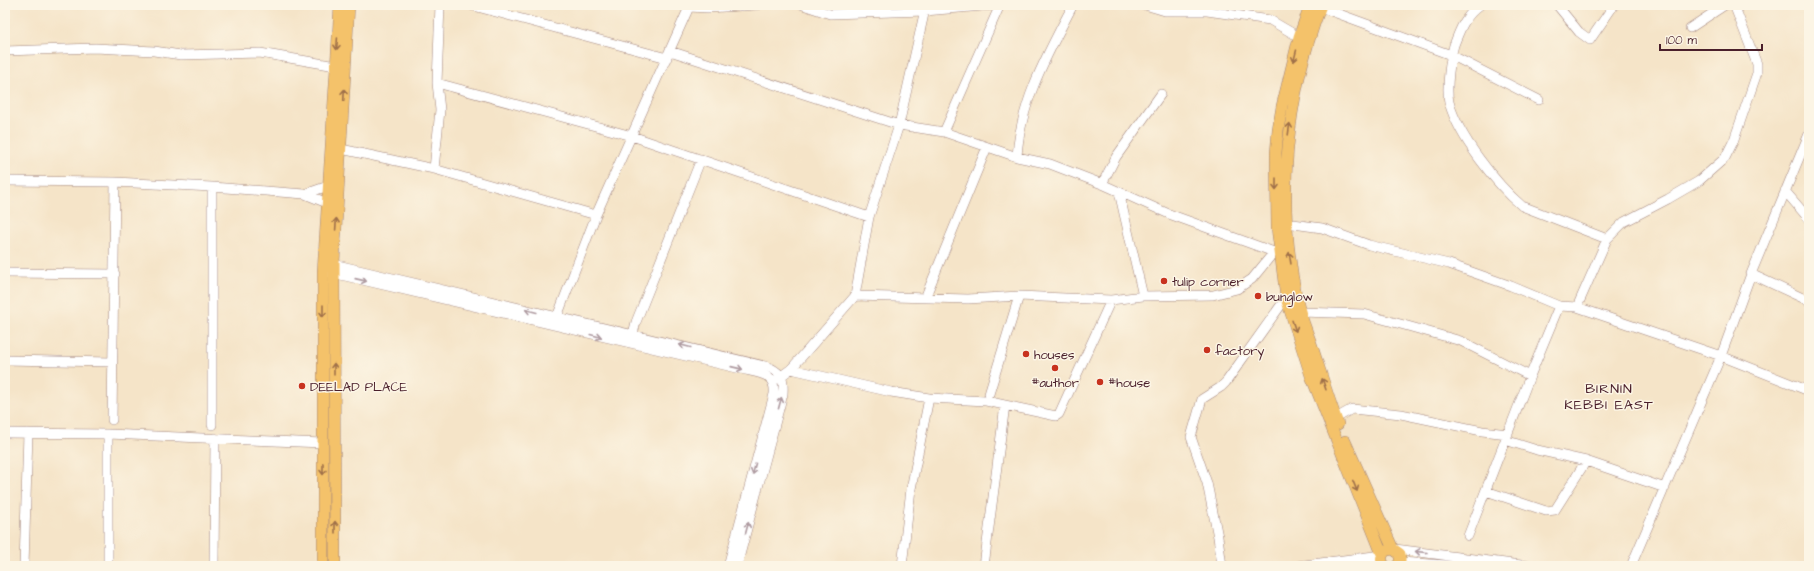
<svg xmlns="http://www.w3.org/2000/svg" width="1814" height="571" viewBox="0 0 1814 571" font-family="'Architects Daughter',sans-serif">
<rect width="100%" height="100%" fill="#fcf5e5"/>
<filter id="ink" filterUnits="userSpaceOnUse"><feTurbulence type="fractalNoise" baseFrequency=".025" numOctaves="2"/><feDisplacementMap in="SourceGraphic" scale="8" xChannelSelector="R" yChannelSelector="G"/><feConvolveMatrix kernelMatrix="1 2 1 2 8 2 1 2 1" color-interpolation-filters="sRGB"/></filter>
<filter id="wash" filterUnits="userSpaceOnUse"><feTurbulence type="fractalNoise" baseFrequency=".012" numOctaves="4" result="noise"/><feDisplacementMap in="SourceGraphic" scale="16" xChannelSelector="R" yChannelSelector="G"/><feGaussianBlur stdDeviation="0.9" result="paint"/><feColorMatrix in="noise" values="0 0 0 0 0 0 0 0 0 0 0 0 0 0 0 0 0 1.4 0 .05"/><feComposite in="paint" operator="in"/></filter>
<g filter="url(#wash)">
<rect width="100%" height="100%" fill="#f5e4c8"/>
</g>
<g filter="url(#ink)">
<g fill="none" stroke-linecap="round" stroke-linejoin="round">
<defs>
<path id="minor" d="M 470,5 L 667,58
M 803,5 L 830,14 L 925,11 L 994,5
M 1145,5 L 1165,11 L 1207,11 L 1270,20 L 1299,37
M 1480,5 C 1465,16 1460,29 1454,45 C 1450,59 1446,88 1449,102 C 1458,136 1496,184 1522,206 L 1607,239
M 1557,5 L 1579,32 L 1590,40 L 1614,5
M 689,7 L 708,8 L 757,5
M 1320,7 L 1451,55 L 1539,100
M 1690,28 L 1725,5
M 5,51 L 95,48 L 154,51 L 181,55 L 260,53 L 336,66
M 670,51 L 899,125 L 944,132 L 1017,157 L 1050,164 L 1102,184 L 1169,214 L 1274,252
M 437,83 L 632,136 L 869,217
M 944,132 L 1000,5
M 341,149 L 434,169 L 596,215
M 1017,157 C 1020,102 1048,53 1073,5
M 434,169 L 440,110 L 437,83 L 440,5
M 5,181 L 115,182 L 212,187 L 305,194 L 327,203
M 1102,184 L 1116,157 L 1161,94
M 212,187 L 212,425
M 1785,191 L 1809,219
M 1119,192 L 1143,296
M 305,194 L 328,186
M 1286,223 L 1322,228 L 1369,245 L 1449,264 L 1511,286 L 1559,306 L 1577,307 L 1721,356 L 1809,391
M 329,263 L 769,367 C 783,374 784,379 783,394 L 737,566
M 328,272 L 741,369 C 757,373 776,372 774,394 L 728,566
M 5,273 L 115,274
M 1751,274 L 1809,301
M 855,296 L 968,299 L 1019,296 L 1111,300 L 1143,296 L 1213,295 L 1237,289 L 1252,279 L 1274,252 L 1278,252
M 925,298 L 987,147
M 1577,307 L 1607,239 L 1624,222 L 1668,199 L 1699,181 L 1725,158 L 1734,140 L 1757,73 L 1757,64 L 1734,5
M 1300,312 L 1364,314 L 1404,325 L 1461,341 L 1530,376
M 557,317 L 596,215 L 690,5
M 633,334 L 636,322 L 701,159
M 5,360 L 112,362
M 791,369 L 891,392 L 929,398 L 986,401 L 1056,416 L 1059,414 L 1111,300
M 777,379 L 791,369 L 855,296 L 869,217 L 899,125 L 926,5
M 989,394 L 1019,296
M 1336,418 L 1352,409 L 1401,414 L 1482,431 L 1508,434
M 112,420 L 115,182
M 5,433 L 108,434 L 323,443
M 108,434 L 108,566
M 1505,440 L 1537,450 L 1586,461 L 1665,488
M 1486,491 L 1546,511 L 1555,510 L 1586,461
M 1468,536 L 1530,376 L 1559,306
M 1395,549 L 1529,566
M 1400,562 L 1462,566
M 24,566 L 28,433
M 214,566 L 215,438
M 902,566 L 911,489 L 929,398
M 984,566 L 1005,405
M 1222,566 L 1218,537 L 1207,483 L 1191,437 L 1202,399 L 1221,387 L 1226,382 L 1286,298
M 1297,566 L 1382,555
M 1366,566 L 1383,563
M 1631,566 L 1721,356 L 1751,274 L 1809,134"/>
<path id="major" d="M 1310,5 L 1299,37 L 1282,106 L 1278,130 L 1276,153 L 1277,228 L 1286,298 L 1311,376 L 1382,554
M 1321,5 C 1285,100 1276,201 1297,300 C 1300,315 1306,329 1311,343 C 1320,370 1328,397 1338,424
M 1345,441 L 1393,549
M 323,566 L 323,272 L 340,5
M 335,566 L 334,263 L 349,5
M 1385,566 C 1380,561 1381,556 1385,551 L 1393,549 L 1400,554 L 1400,562 L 1397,566"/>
</defs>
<use href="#minor" stroke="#a0827a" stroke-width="10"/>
<use href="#major" stroke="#a0827a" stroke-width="12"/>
<use href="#minor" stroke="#fff" stroke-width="9"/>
<use href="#major" stroke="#f4c26a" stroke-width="11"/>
</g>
<defs><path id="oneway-shaft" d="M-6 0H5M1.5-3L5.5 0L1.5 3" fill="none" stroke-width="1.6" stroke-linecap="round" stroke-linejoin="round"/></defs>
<g stroke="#9f704a">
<use href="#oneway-shaft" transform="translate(337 44) rotate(94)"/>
<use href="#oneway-shaft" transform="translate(1295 56) rotate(104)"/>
<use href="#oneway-shaft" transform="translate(344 95) rotate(-87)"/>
<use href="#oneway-shaft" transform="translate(1289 129) rotate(-82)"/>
<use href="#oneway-shaft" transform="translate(1276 184) rotate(90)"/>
<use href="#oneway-shaft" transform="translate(336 224) rotate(-86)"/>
<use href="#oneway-shaft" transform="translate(1290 258) rotate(-99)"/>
<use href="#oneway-shaft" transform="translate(323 311) rotate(90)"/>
<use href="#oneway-shaft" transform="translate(1294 326) rotate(71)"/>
<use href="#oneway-shaft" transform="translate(334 369) rotate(-90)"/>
<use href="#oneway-shaft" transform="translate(1324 384) rotate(-109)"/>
<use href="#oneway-shaft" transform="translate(323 469) rotate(90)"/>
<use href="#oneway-shaft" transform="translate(1355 486) rotate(68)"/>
<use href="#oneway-shaft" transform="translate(335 527) rotate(-90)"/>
</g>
<g stroke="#ae9aa0">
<use href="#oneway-shaft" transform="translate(361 280) rotate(13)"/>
<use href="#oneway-shaft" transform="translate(531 311) rotate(-166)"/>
<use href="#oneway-shaft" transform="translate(596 336) rotate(14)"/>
<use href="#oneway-shaft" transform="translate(685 346) rotate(-166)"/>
<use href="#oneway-shaft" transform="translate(737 368) rotate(13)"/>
<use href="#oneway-shaft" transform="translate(780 403) rotate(-75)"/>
<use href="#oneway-shaft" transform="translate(754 469) rotate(105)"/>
<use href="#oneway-shaft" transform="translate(747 528) rotate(-75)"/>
<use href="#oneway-shaft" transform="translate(1421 552) rotate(-174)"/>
</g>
</g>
<g fill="#c8321e" stroke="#fcf5e5" stroke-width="1.5">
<circle cx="1164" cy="281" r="4"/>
<circle cx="1258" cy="296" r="4"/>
<circle cx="1207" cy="350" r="4"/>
<circle cx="1026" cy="354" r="4"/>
<circle cx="1055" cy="368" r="4"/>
<circle cx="1100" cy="382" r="4"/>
<circle cx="302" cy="386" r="4"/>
</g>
<g text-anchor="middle" stroke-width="3" stroke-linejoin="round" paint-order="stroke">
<g font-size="13" fill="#4a1f2b" stroke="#fcf5e5" text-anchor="start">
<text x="1172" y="286">tulip corner</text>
<text x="1266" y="301">bunglow</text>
<text x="1215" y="355">factory</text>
<text x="1034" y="359">houses</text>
<text x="1055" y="387" text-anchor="middle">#author</text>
<text x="1108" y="387">#house</text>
<text x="310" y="391">DEELAD PLACE</text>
</g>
<g font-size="14" letter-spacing="1" fill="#4a1f2b" stroke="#fcf5e5">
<text x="1609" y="393">BIRNIN<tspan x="1609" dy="16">KEBBI EAST</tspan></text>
</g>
</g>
<rect width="1814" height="571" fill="none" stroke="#fcf5e5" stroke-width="20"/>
<path d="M1660 44v6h102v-6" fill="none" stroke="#4a1f2b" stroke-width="2"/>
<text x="1666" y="44" font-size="12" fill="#4a1f2b" stroke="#fcf5e5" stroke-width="3" paint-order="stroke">100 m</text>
</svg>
